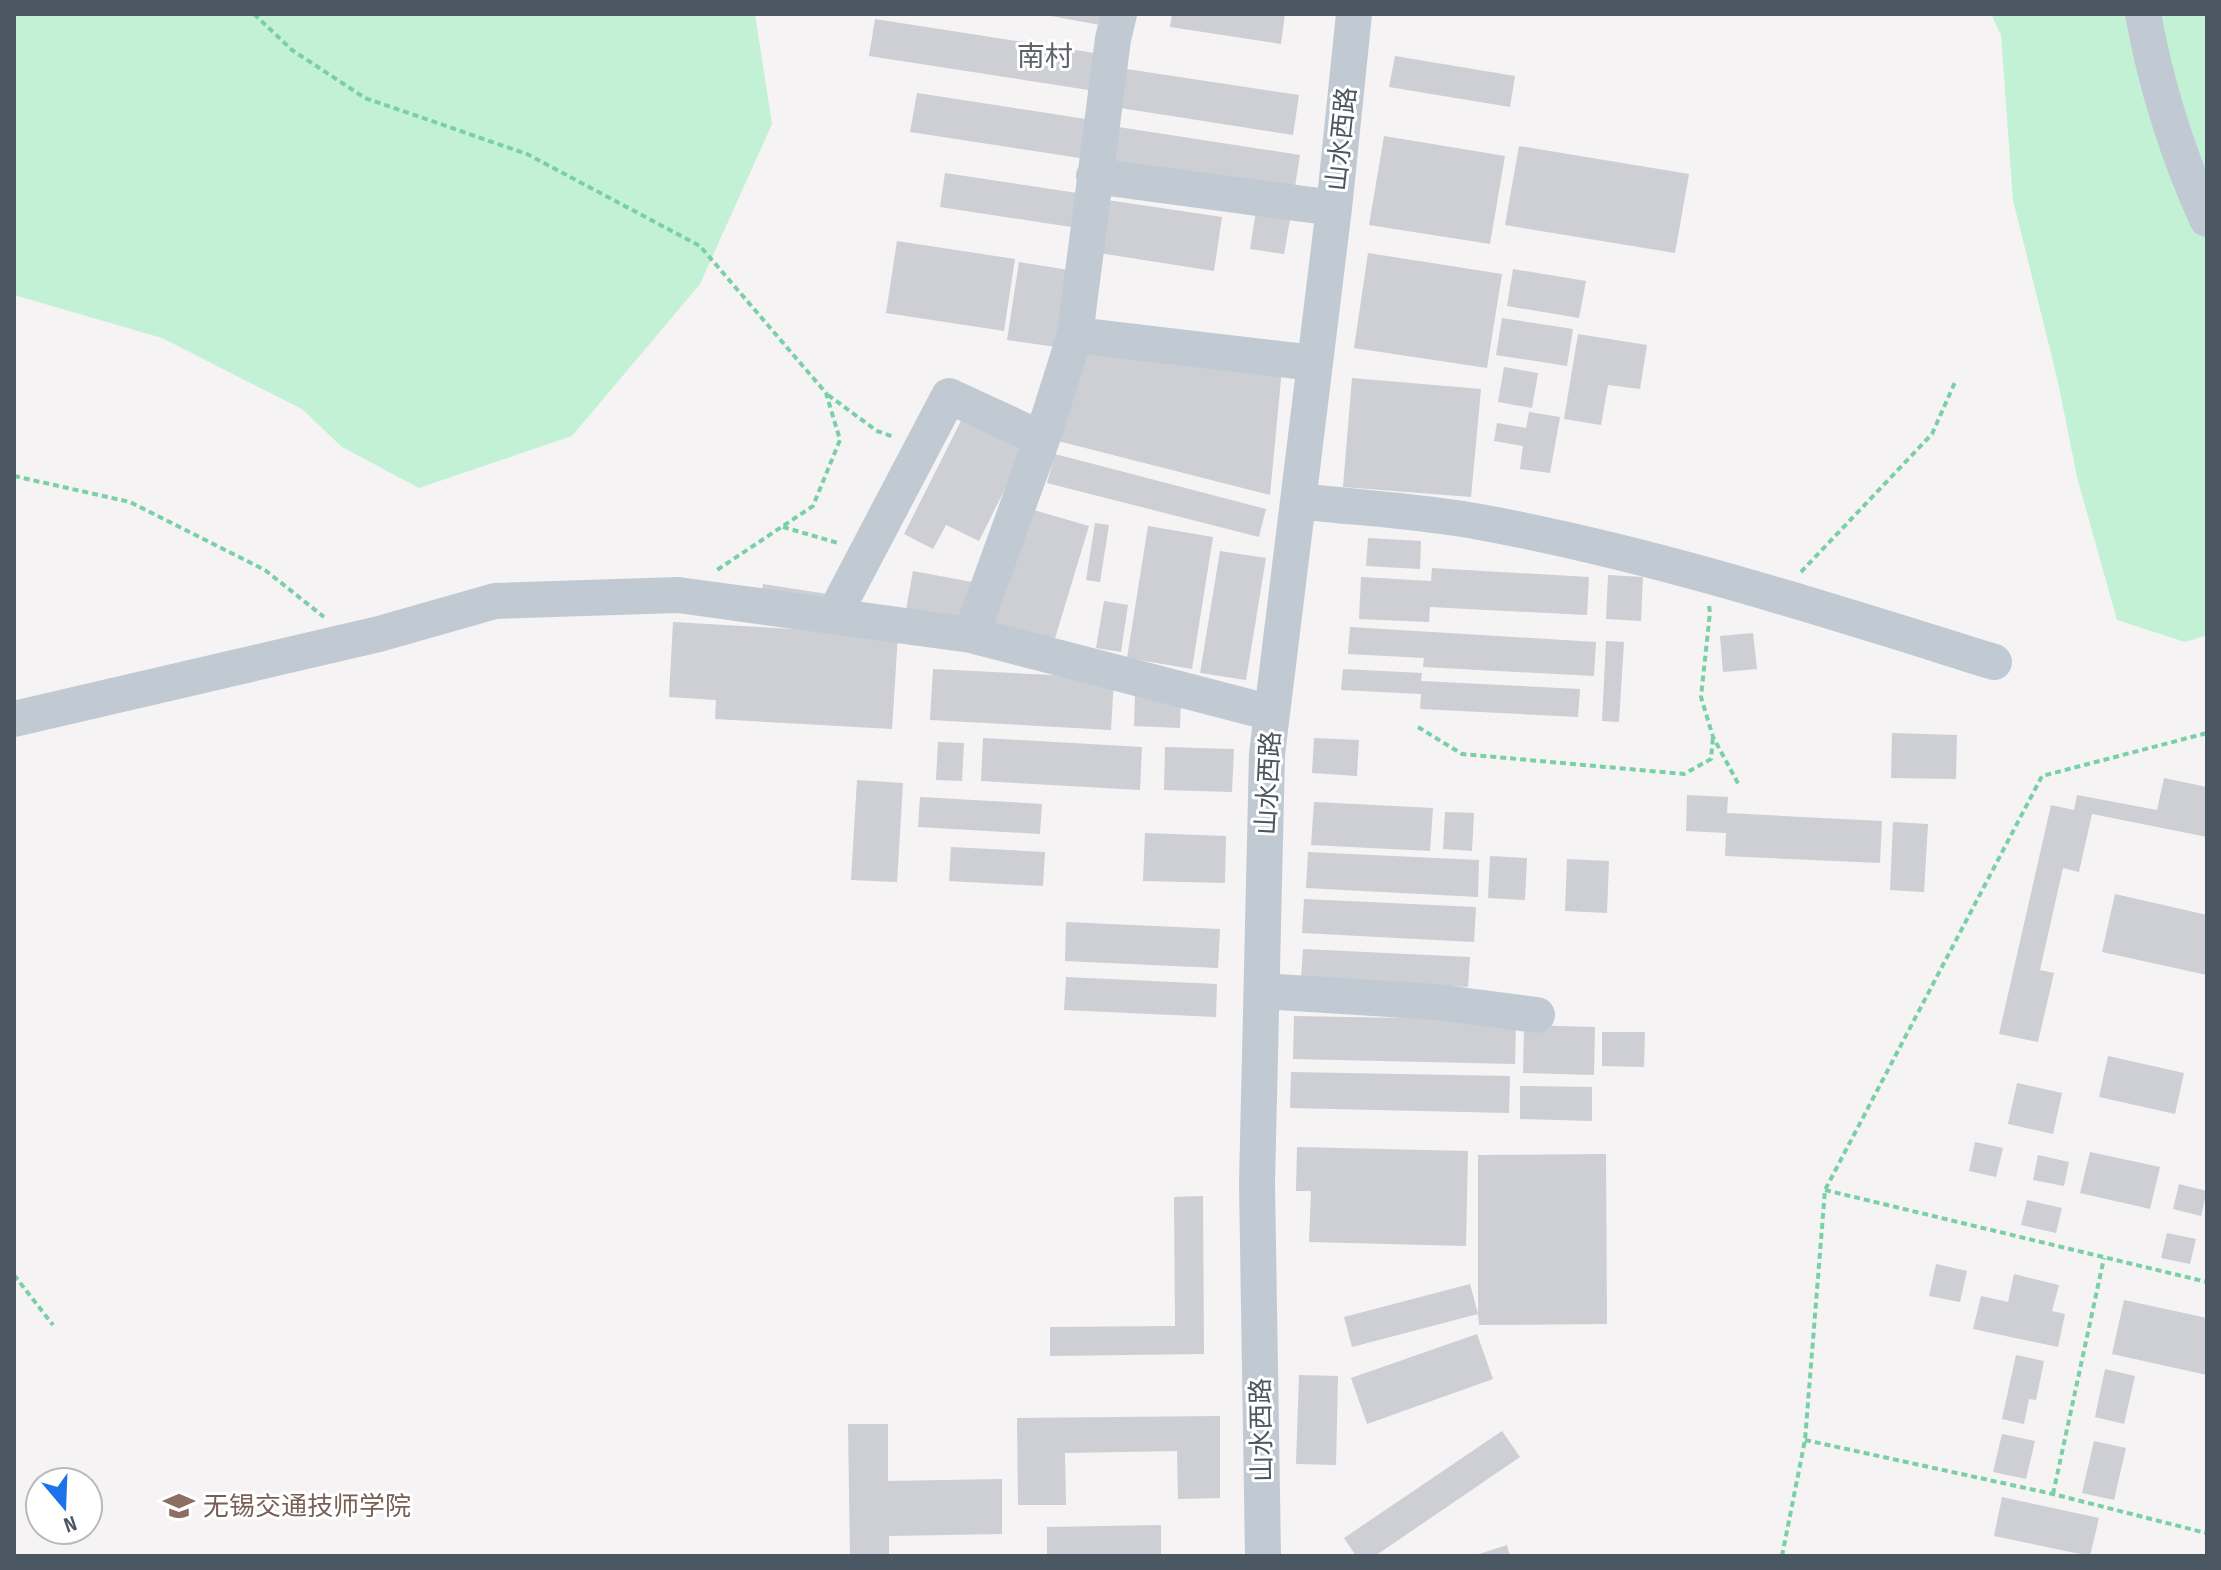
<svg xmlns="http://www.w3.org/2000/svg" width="2221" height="1570" viewBox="0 0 2221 1570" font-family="'Sofia Sans Condensed','Noto Sans SC',sans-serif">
<rect width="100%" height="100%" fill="#f5f3f3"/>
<path fill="#c3f1d5" d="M 14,14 L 755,14 L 772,124 L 700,284 L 572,436 L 419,488 L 342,447 L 302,409 L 162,338 L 14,295 Z
M 1991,14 L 2207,14 L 2207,635 L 2185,642 L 2117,620 L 2077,477 L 2058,382 L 2013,200 L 2001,35 Z"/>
<path fill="#cdcfd5" d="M 1040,14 L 1102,14 L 1100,25 Z
M 1172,14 L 1285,14 L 1281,44 L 1170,27 Z
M 875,19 L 1101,54 L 1095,91 L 869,56 Z
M 1395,56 L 1515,76 L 1510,107 L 1389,87 Z
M 1120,68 L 1299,95 L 1293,135 L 1114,107 Z
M 917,93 L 1092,120 L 1086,159 L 910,132 Z
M 1112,126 L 1300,155 L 1294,193 L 1106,164 Z
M 1384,136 L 1505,156 L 1490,244 L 1369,225 Z
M 1519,146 L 1689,174 L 1675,253 L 1505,225 Z
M 945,173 L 1077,193 L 1071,227 L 940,207 Z
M 1107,200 L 1222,217 L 1214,271 L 1099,253 Z
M 1256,210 L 1291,214 L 1284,254 L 1250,249 Z
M 897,241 L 1015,259 L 1004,331 L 886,313 Z
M 1368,253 L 1502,274 L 1487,368 L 1354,348 Z
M 1019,262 L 1075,271 L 1063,348 L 1007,340 Z
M 1513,269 L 1586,281 L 1579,318 L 1507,306 Z
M 1502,318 L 1573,329 L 1567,366 L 1496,355 Z
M 1578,334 L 1647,345 L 1640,389 L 1608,385 L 1601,425 L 1564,419 Z
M 1078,347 L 1282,369 L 1270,495 L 1050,439 Z
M 1504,367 L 1538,373 L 1532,408 L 1498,402 Z
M 1352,378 L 1481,389 L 1471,497 L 1343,487 Z
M 1529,412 L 1560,417 L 1550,473 L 1520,469 L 1523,446 L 1494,441 L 1497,423 L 1526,428 Z
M 964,415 L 1026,447 L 979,541 L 946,525 L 933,549 L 904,534 Z
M 1055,454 L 1266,509 L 1259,537 L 1047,483 Z
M 1020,506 L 1089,526 L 1053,645 L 984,625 Z
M 1095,523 L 1109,525 L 1100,582 L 1086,580 Z
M 1148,526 L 1213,537 L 1192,669 L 1127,658 Z
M 1368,538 L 1421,541 L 1420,569 L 1366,566 Z
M 1220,551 L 1266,558 L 1246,680 L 1200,673 Z
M 1432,568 L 1589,577 L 1587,615 L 1430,607 L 1429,622 L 1359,619 L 1361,577 L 1431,581 Z
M 913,571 L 972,582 L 965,621 L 906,610 Z
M 1608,575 L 1643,577 L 1641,621 L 1606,619 Z
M 763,584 L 834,595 L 831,612 L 761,601 Z
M 1104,601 L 1128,605 L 1121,652 L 1096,648 Z
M 673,622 L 898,635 L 892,729 L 715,719 L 716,700 L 669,697 Z
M 1350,627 L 1596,642 L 1594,676 L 1423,667 L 1424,658 L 1348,654 Z
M 1753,633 L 1757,669 L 1723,672 L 1720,636 Z
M 1606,641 L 1624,642 L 1619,722 L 1602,721 Z
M 933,669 L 1114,678 L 1111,730 L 930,720 Z
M 1343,669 L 1422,673 L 1421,681 L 1580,689 L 1578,717 L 1420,709 L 1421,694 L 1341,690 Z
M 1135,694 L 1181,696 L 1180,728 L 1134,726 Z
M 1892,733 L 1957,735 L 1956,779 L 1891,778 Z
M 983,738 L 1142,747 L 1140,790 L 981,781 Z
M 1314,738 L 1359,740 L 1357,776 L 1312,773 Z
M 938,742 L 964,743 L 962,781 L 936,780 Z
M 1165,747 L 1234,749 L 1232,792 L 1164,790 Z
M 2164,778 L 2207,787 L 2207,837 L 2092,814 L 2079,872 L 2063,868 L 2040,970 L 2054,973 L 2038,1042 L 1999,1034 L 2051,805 L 2074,810 L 2077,795 L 2157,810 Z
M 857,780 L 903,783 L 897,882 L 851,880 Z
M 1687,795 L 1728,797 L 1727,813 L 1882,821 L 1880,863 L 1725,856 L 1726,833 L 1686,831 Z
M 920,797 L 1042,804 L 1040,834 L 918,827 Z
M 1314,802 L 1433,808 L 1430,851 L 1311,845 Z
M 1445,812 L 1474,813 L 1472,851 L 1443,849 Z
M 1893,822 L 1928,824 L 1924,892 L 1890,890 Z
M 1145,833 L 1226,836 L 1225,883 L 1143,881 Z
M 951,847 L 1045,852 L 1043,886 L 949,881 Z
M 1308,852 L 1479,860 L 1478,897 L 1306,888 Z
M 1490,856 L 1527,858 L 1525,900 L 1488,898 Z
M 1567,859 L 1609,861 L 1607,913 L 1565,911 Z
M 2115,894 L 2207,915 L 2207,975 L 2102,952 Z
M 1304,899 L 1476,907 L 1474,942 L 1302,933 Z
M 1066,922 L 1220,929 L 1218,968 L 1065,961 Z
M 1303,949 L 1470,957 L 1468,987 L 1301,979 Z
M 1066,977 L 1217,984 L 1216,1017 L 1064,1010 Z
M 1294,1016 L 1516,1020 L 1515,1064 L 1293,1059 Z
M 1524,1025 L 1595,1027 L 1594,1075 L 1523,1073 Z
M 1602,1032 L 1645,1032 L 1644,1067 L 1602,1066 Z
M 2108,1056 L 2184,1073 L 2175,1114 L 2099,1097 Z
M 1291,1072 L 1510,1076 L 1509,1113 L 1290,1108 Z
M 2017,1083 L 2062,1093 L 2053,1134 L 2008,1124 Z
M 1520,1086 L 1592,1087 L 1592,1121 L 1520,1119 Z
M 1975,1142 L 2003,1148 L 1996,1177 L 1969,1171 Z
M 1297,1147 L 1468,1151 L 1466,1246 L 1309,1242 L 1311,1191 L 1296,1191 Z
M 2090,1152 L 2160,1167 L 2150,1209 L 2080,1193 Z
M 1606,1154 L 1607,1324 L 1479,1325 L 1478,1314 L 1352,1347 L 1344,1317 L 1470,1284 L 1478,1314 L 1478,1155 Z
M 2038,1155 L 2069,1162 L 2064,1186 L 2033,1180 Z
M 2179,1184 L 2207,1191 L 2201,1216 L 2173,1209 Z
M 1203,1196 L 1204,1354 L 1050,1356 L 1050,1327 L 1175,1326 L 1174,1197 Z
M 2027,1200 L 2062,1208 L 2056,1233 L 2021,1225 Z
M 2167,1233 L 2196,1239 L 2190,1264 L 2161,1258 Z
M 1936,1264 L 1967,1271 L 1960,1302 L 1929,1296 Z
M 2014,1274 L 2059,1285 L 2052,1311 L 2065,1314 L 2058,1347 L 1973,1329 L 1981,1296 L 2008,1302 Z
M 2124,1300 L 2207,1318 L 2207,1375 L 2112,1354 Z
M 1477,1334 L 1493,1379 L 1367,1424 L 1351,1378 Z
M 2016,1355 L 2044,1361 L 2036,1400 L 2029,1399 L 2024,1424 L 2002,1419 Z
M 2105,1369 L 2135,1376 L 2124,1424 L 2095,1417 Z
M 1299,1375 L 1338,1376 L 1336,1465 L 1296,1464 Z
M 1220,1416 L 1220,1498 L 1178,1499 L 1177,1451 L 1065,1453 L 1066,1505 L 1018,1505 L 1017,1418 Z
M 848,1424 L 888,1424 L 888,1481 L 1002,1479 L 1002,1534 L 889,1536 L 889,1556 L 850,1556 Z
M 1502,1431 L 1520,1457 L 1375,1556 L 1356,1556 L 1344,1538 Z
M 2002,1434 L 2035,1441 L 2026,1479 L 1993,1472 Z
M 2094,1441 L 2126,1448 L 2114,1500 L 2082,1493 Z
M 2002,1497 L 2099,1518 L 2090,1556 L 1994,1536 Z
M 1161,1525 L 1161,1556 L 1047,1556 L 1047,1527 Z
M 1507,1545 L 1510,1556 L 1476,1556 L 1476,1555 Z"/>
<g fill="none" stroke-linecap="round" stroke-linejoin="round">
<path stroke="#7ad0a6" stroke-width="4" stroke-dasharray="6 4" stroke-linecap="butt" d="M 254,14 L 292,50 L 365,98 L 527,154 L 700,246 L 826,393 L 840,440 L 813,506 L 717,570
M 828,395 L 877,431 L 894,437
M 14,476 L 130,502 L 265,570 L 324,617
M 783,527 L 838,543
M 1801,572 L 1932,434 L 1956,380
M 1709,606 L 1710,612 L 1701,697 L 1713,737 L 1740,787
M 1418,727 L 1462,754 L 1684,774 L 1711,759 L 1713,737
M 1825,1190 L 2207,1282
M 14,1275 L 53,1325
M 1805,1440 L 2053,1494 L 2206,1533 L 2207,1530
M 2053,1494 L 2104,1258
M 1782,1556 L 1805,1440 L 1825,1190 L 2042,776 L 2207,733"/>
<path stroke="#c1cad2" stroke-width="36" d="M 1119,14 L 1113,39 L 1075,335 L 1314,363
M 2143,14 C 2156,85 2177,153 2207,219
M 1094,176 L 1334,208
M 1075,335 L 1042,439 L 971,635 L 1272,713
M 1299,501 C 1359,508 1421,511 1480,522 C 1655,554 1824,609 1994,662
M 834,615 L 949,396 L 1042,439
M 14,719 L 379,634 L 495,601 L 678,595 L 971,635
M 1262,991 L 1436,1002 L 1537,1015
M 1263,1556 L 1257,1183 L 1267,754 L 1334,208 L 1354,14"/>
</g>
<defs>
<symbol id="school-bare" viewBox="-9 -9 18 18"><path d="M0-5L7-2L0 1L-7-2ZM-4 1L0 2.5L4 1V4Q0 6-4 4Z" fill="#8d6e63" stroke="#fff" stroke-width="2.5" paint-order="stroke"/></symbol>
</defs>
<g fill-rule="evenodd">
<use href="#school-bare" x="157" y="1484" width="44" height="44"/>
</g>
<g text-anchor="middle" stroke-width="6" stroke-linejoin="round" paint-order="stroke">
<g font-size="26" fill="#4a5661" stroke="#fff">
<text transform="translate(1341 139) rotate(-84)" y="9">山水西路</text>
<text transform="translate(1268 783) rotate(-87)" y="9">山水西路</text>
<text transform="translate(1261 1430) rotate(-91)" y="9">山水西路</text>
</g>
<g font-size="26" fill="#785e54" stroke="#fff" text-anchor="start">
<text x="203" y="1515">无锡交通技师学院</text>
</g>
<g font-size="28" fill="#5f6368" stroke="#fff">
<text x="1045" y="66">南村</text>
</g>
</g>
<rect width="2221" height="1570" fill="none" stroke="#4a5661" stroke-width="32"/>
<g transform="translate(64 1506) rotate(161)"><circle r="38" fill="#ffffff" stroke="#b7bbc0" stroke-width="2"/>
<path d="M0-6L14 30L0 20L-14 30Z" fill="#1a73e8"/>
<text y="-12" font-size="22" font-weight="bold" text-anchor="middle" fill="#4a5661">N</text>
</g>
</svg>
